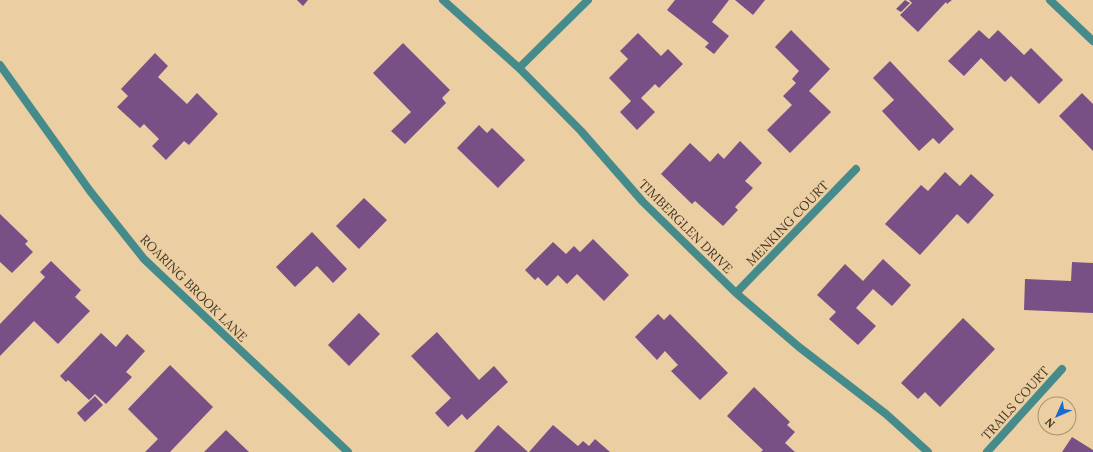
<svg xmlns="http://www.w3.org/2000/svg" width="1093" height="452" viewBox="0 0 1093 452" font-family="Lora,serif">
<rect width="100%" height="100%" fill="#eccea3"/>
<path fill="#785085" d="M 297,0 L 308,0 L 303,6 Z
M 675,0 L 729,0 L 712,22 L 729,36 L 714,54 L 705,47 L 709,43 L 667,10 Z
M 735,0 L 765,0 L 753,15 Z
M 905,0 L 910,3 L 901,12 L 896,9 Z
M 909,0 L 952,0 L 947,4 L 946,2 L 918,32 L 900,15 L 912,3 Z
M 791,30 L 830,69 L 809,91 L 831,112 L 790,153 L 767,130 L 792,105 L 783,96 L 796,83 L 792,79 L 799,71 L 775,47 Z
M 979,30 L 989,39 L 998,30 L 1024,55 L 1031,48 L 1063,80 L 1039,104 L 1011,76 L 1005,82 L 981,58 L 964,76 L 948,61 Z
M 638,33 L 661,56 L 668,49 L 683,64 L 659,88 L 655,84 L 641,98 L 655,112 L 637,130 L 620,112 L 631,101 L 609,78 L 628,59 L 620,51 Z
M 403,43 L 450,90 L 442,98 L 446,103 L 405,144 L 391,131 L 411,112 L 373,73 Z
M 155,53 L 168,66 L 158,77 L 187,104 L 197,93 L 218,114 L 189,145 L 184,141 L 166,160 L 152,146 L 159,139 L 144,124 L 140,128 L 117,107 L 128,96 L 121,89 Z
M 890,61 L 954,129 L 939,144 L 933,138 L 919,151 L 882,111 L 894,100 L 873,78 Z
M 1082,93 L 1093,104 L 1093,151 L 1059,116 Z
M 479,125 L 487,133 L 492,128 L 525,160 L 498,188 L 457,148 Z
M 740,141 L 762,163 L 745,181 L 753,188 L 735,207 L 738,210 L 723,226 L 695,201 L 692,204 L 661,174 L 690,143 L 710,162 L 718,153 L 724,159 Z
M 945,172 L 960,186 L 971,174 L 994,195 L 968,224 L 957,214 L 920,255 L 885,224 L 921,185 L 928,191 Z
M 364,198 L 387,220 L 359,249 L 336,226 Z
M 0,214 L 28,241 L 25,244 L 33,252 L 12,273 L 0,262 Z
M 312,232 L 347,269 L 333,283 L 317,266 L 295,287 L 276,267 Z
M 593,239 L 629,275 L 604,301 L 577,274 L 567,284 L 558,275 L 547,286 L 538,277 L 535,280 L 525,270 L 553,242 L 566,254 L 574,246 L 580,252 Z
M 883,259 L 911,285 L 892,306 L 873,289 L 856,308 L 876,326 L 858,345 L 829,319 L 836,312 L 817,295 L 845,264 L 863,281 Z
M 51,261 L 81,290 L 75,297 L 90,311 L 58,344 L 34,321 L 0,356 L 0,324 L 45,277 L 40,272 Z
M 1072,262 L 1093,263 L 1093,313 L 1024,310 L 1025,279 L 1071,281 Z
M 359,313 L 380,334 L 349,366 L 328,345 Z
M 658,314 L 664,320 L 670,314 L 728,373 L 700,400 L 671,371 L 678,365 L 665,351 L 657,360 L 635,337 Z
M 963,318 L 995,349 L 940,407 L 925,392 L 918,399 L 901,383 Z
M 437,332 L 479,380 L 494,366 L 508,382 L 467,420 L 462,414 L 448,427 L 435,413 L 451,398 L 411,356 Z
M 101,333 L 116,347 L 127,334 L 145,351 L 126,372 L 132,377 L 106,404 L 95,394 L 89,400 L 68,380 L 66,382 L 60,376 Z
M 170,365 L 213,407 L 170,452 L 145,452 L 158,439 L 128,409 Z
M 754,387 L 790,422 L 787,425 L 795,432 L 785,443 L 795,452 L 761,452 L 763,450 L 727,416 Z
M 95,396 L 103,405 L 85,422 L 77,413 Z
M 498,425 L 528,452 L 474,452 Z
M 553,425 L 578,446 L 583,441 L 589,446 L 595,439 L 610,452 L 529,452 Z
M 226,430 L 249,452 L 204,452 Z
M 1072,437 L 1093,450 L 1093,452 L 1062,452 Z"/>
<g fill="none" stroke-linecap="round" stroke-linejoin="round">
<path stroke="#468b8c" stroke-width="8" d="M 443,0 L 519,68 L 581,131 L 643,202 L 736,293 L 799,347 L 886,414 L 928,452
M 1050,0 L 1093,41
M 0,65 L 90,191 L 144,259 L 348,452
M 519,68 L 588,0
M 736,293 L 856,169
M 987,452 L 1062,369"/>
</g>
<g text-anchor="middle" stroke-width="4" stroke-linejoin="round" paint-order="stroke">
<g font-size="13" fill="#433826" stroke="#eccea3">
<text transform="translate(787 223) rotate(-46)" y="5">MENKING COURT</text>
<text transform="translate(686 226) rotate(45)" y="5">TIMBERGLEN DRIVE</text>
<text transform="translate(194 288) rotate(45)" y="5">ROARING BROOK LANE</text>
<text transform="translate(1015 403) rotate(-48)" y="5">TRAILS COURT</text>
</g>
</g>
<g transform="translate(1057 416) rotate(225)"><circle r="19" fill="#eccea3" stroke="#a89271"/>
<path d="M0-3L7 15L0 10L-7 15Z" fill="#166bd4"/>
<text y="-6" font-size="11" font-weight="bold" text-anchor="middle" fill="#433826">N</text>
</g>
</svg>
